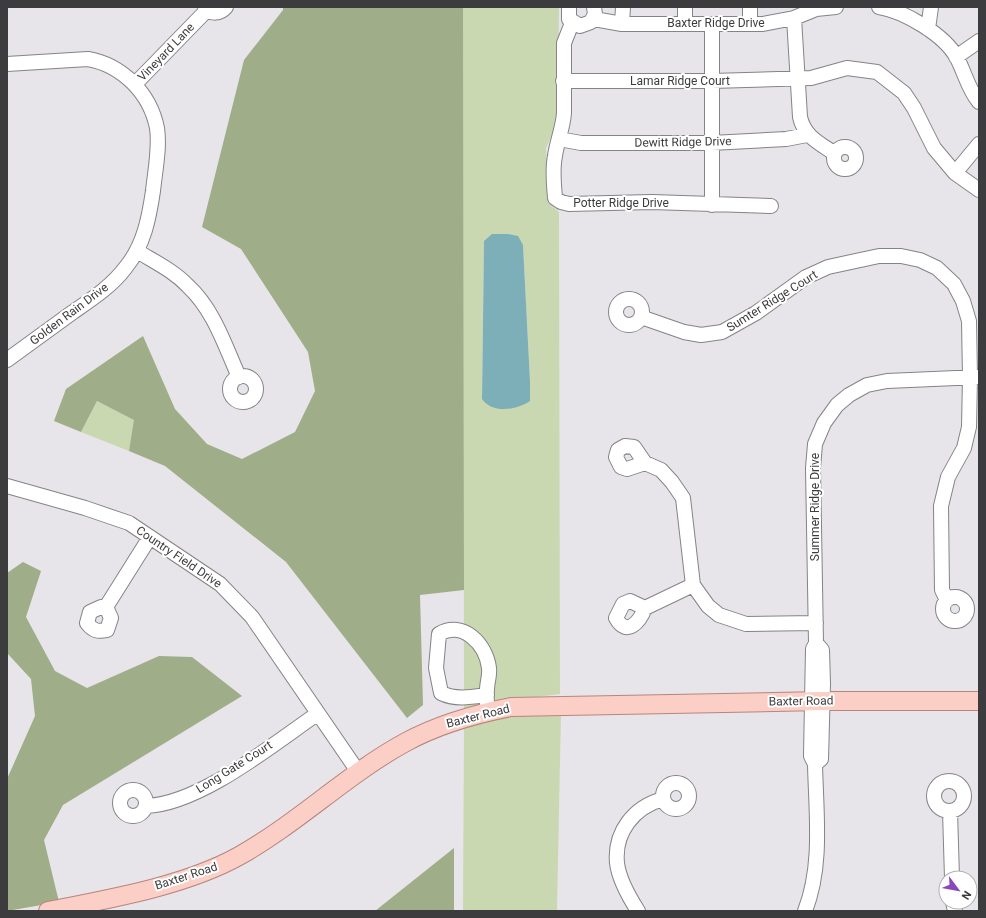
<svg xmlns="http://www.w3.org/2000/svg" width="986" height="918" viewBox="0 0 986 918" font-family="Roboto,sans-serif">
<rect width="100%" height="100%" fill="#e7e5e9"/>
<path fill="#c9d8b1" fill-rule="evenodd" d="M 463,7 L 559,7 L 558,121 L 546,148 L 548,203 L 559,212 L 560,694 L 511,700 L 464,709 ZM 484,241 L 523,245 L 530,381 L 530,401 L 482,399 Z
M 97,401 L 135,420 L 129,451 L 81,432 Z
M 561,712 L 557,911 L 463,911 L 464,726 L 521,713 Z"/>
<path fill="#9fad88" d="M 283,7 L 463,7 L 464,590 L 420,595 L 423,705 L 407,718 L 286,562 L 165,466 L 129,451 L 134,420 L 97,401 L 81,432 L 54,421 L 66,389 L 143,336 L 175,409 L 207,444 L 242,459 L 295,432 L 315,391 L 308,352 L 241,249 L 202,227 L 244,60 L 283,10 Z
M 23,562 L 41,571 L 26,617 L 55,671 L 87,688 L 159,656 L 192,657 L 242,696 L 63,805 L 44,840 L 59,902 L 7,911 L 7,779 L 35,716 L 31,679 L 7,653 L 7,573 Z
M 454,848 L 454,911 L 375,911 Z"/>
<path fill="#7dafb8" d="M 492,234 L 508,234 L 518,236 L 523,245 L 530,381 L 530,401 C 517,410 492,414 482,399 L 484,241 Z"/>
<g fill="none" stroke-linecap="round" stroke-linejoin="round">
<defs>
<path id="minor" d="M 205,7 C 211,15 220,14 226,7
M 569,7 L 569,19 L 580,26 L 591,22 L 595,14 L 594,7
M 879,7 C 904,11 945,35 957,58 C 965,73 968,89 979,102
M 794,18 L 800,117 C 804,136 819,143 834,153
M 594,19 L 622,24 L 763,24 L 794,18 L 816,9 L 836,7
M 572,23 L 564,43 L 564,113 C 563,128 557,141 555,156 C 552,170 554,184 555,198 L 561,202 L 569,204 L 652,202 L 771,206
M 685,23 L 685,7
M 750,23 L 750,7
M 622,24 L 623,7
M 712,25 L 712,205
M 928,29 L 931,7
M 956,57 L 979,41
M 7,64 L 88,59 C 122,65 150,93 157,128 C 160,148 155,171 153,191 C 149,218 144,245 126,267 C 112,286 92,299 73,312 C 51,328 29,344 7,360
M 563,81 L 711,81 L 811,78 L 847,68 L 877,72 L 904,93 L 914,108 L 934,148 L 955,173 L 979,190
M 135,84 L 207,10
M 559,139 L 581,143 L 711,143 L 786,139 L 807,135
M834 158a11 11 0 1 1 22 0a11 11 0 1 1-22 0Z
M 955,173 L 979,144
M 137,251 C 155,262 174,271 188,286 C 214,310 225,346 239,377
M616 312a13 13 0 1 1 26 0a13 13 0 1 1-26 0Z
M 641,317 L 684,332 L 701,335 L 722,332 L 756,313 L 806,277 L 828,267 L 879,256 L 901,256 L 920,260 L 937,268 L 954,284 L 963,301 L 969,321 L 970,377 L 969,427 L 964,448 L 948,477 L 941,506 L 942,590 L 947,600
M230 389a13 13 0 1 1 26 0a13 13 0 1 1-26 0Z
M 645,463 L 627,469 L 621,467 L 616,457 L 618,450 L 625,446 L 634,447 L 645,463 L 661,470 L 672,482 L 683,498 L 693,585 L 708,606 L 719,615 L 746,624 L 816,623
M 7,486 L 85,508 L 129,523 L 220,584 L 252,617 L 359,773
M943 609a12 12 0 1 1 24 0a12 12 0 1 1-24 0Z
M 101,607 L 106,607 L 111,618 L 107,630 C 98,632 93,631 87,623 L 90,612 Z
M 106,607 L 150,537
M 645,608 C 640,621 627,638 616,618 L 623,604 L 630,601 L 645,608 L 693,585
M 487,695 C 472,697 455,700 441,693 L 436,668 L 439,634 C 463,620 486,644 489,668 C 490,675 487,683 487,690 C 486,697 487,704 488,712
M 815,764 L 821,759 L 823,684 L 822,650 L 817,644
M934 796a15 15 0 1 1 30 0a15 15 0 1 1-30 0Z
M663 796a13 13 0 1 1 26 0a13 13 0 1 1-26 0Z
M120 803a13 13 0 1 1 26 0a13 13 0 1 1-26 0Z
M 146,806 C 200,804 272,745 317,714
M 950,811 L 952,878
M 953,902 L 955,911
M 638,911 C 629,897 619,880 617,863 C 614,832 634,807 663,799
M 805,911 C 823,865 816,813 815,764 L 811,756 L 813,649 L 816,643 L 813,468 L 815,444 L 824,423 L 837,405 L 849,395 L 867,385 L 887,381 L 979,377"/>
<path id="major" d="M 48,911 C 109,899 185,886 239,856 C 298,823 347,774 406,742 C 439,724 475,714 511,707 L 823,701 L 979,701"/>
</defs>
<use href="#minor" stroke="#858387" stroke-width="16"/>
<use href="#major" stroke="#b6867d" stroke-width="20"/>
<use href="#minor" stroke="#fff" stroke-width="14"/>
<use href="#major" stroke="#fbcec6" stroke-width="18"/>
</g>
<g text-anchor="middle" stroke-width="4" stroke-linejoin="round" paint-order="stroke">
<g font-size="12" fill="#3c3b3d" stroke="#fff">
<text x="716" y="27">Baxter Ridge Drive</text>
<text transform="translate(166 52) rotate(-46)" y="4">Vineyard Lane</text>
<text x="680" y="85">Lamar Ridge Court</text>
<text transform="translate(683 142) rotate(-1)" y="4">Dewitt Ridge Drive</text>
<text x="621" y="207">Potter Ridge Drive</text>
<text transform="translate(772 301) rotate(-32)" y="4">Sumter Ridge Court</text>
<text transform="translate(69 314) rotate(-37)" y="4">Golden Rain Drive</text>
<text transform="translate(815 507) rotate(-90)" y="4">Summer Ridge Drive</text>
<text transform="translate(179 557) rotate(34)" y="4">Country Field Drive</text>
<text transform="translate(801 701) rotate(-1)" y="4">Baxter Road</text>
<text transform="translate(478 716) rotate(-14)" y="4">Baxter Road</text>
<text transform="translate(234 767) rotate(-32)" y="4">Long Gate Court</text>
<text transform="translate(186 876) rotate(-18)" y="4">Baxter Road</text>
</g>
</g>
<rect width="986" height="918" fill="none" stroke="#3c3b3d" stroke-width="16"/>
<g transform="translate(958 890) rotate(122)"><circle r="19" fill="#ffffff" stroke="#b1b1b1"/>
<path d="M0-3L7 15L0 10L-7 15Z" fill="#8b46b9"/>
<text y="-6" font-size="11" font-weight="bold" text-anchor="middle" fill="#3c3b3d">N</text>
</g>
</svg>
